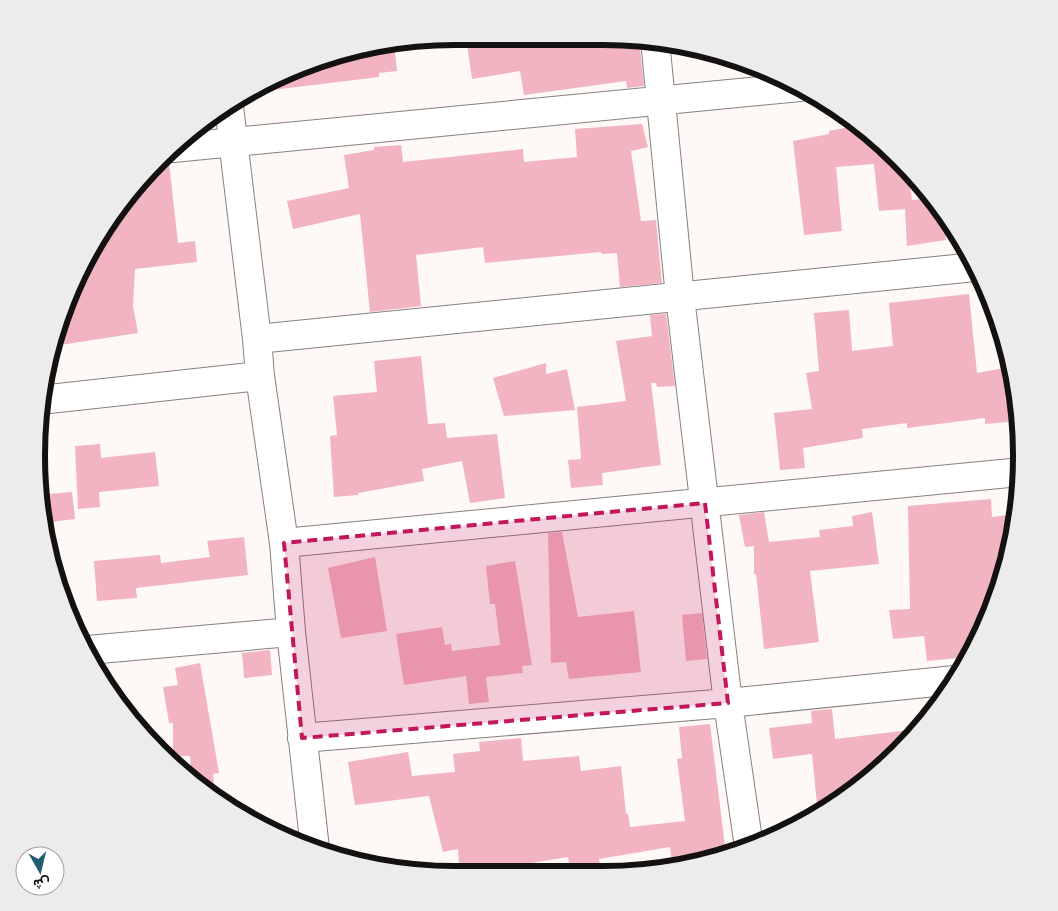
<svg xmlns="http://www.w3.org/2000/svg" width="1058" height="911" viewBox="0 0 1058 911" font-family="Karla,Vazirmatn,sans-serif">
<rect width="100%" height="100%" fill="#fef8f7"/>
<path fill="#f3b4c2" d="M 466,36 L 639,39 L 644,86 L 627,88 L 626,81 L 524,95 L 520,71 L 472,79 Z
M 394,44 L 397,71 L 379,73 L 379,77 L 264,91 L 262,85 L 270,80 L 347,50 Z
M 642,124 L 648,147 L 631,151 L 641,221 L 656,220 L 662,283 L 620,287 L 617,253 L 602,254 L 601,252 L 485,263 L 483,247 L 416,255 L 421,306 L 370,312 L 360,214 L 293,229 L 287,201 L 349,188 L 344,155 L 374,150 L 374,147 L 401,145 L 403,162 L 523,149 L 524,162 L 577,157 L 575,129 Z
M 860,125 L 908,170 L 912,200 L 931,198 L 943,214 L 946,240 L 907,246 L 905,209 L 879,211 L 874,164 L 836,167 L 842,231 L 804,235 L 793,141 L 829,134 L 829,131 Z
M 163,159 L 169,163 L 178,243 L 195,241 L 197,262 L 135,269 L 133,306 L 138,333 L 54,346 L 64,311 L 75,309 L 72,288 L 107,222 Z
M 969,294 L 977,373 L 1010,367 L 1018,401 L 1019,421 L 985,424 L 985,418 L 907,428 L 907,423 L 862,429 L 863,438 L 803,448 L 805,468 L 780,470 L 774,413 L 812,409 L 806,373 L 819,371 L 814,313 L 849,310 L 852,351 L 893,346 L 889,303 Z
M 666,314 L 675,386 L 657,387 L 656,383 L 651,383 L 661,465 L 602,473 L 603,485 L 571,488 L 568,460 L 581,459 L 577,407 L 626,401 L 616,341 L 652,336 L 650,315 Z
M 421,356 L 428,424 L 445,423 L 447,438 L 497,434 L 505,498 L 470,503 L 462,461 L 422,469 L 424,481 L 358,493 L 358,495 L 334,497 L 330,436 L 337,435 L 333,396 L 377,392 L 374,361 Z
M 546,363 L 546,374 L 567,369 L 575,410 L 504,416 L 493,378 Z
M 100,444 L 101,458 L 155,452 L 159,486 L 99,492 L 100,507 L 78,509 L 75,446 Z
M 72,492 L 75,519 L 51,522 L 48,494 Z
M 991,499 L 992,517 L 1016,514 L 1009,554 L 997,555 L 1000,585 L 979,641 L 968,657 L 927,661 L 924,636 L 893,639 L 889,610 L 910,609 L 908,506 Z
M 764,512 L 769,542 L 820,537 L 819,530 L 853,526 L 852,516 L 872,512 L 879,564 L 810,571 L 819,642 L 764,649 L 756,574 L 754,574 L 754,546 L 745,547 L 739,515 Z
M 562,532 L 578,617 L 634,611 L 641,672 L 569,679 L 566,662 L 551,663 L 548,533 Z
M 244,537 L 248,575 L 136,588 L 137,598 L 97,601 L 94,561 L 160,555 L 161,563 L 210,557 L 207,541 Z
M 375,557 L 387,631 L 341,638 L 328,568 Z
M 515,561 L 532,665 L 522,666 L 523,673 L 486,677 L 489,702 L 469,704 L 466,676 L 404,685 L 396,634 L 442,627 L 445,645 L 451,644 L 452,651 L 500,645 L 495,604 L 490,604 L 486,566 Z
M 702,613 L 707,659 L 686,661 L 682,615 Z
M 270,650 L 272,675 L 244,678 L 242,653 Z
M 200,663 L 219,773 L 213,774 L 215,798 L 192,779 L 190,756 L 173,756 L 173,723 L 169,723 L 163,687 L 178,685 L 175,668 Z
M 832,709 L 835,739 L 918,729 L 879,771 L 818,815 L 812,754 L 773,759 L 769,728 L 812,723 L 811,711 Z
M 710,724 L 726,855 L 672,865 L 670,847 L 599,859 L 601,870 L 576,874 L 571,874 L 568,857 L 525,864 L 526,874 L 488,875 L 487,872 L 460,875 L 458,849 L 443,852 L 429,796 L 355,805 L 348,762 L 408,752 L 412,776 L 455,772 L 453,754 L 480,751 L 479,742 L 521,738 L 523,761 L 579,756 L 581,771 L 621,766 L 626,814 L 628,814 L 630,827 L 685,821 L 677,759 L 682,758 L 679,727 Z"/>
<g fill="none" stroke-linecap="round" stroke-linejoin="round">
<defs>
<path id="minor" d="M 655,40 L 680,297 L 728,703 L 749,847
M 229,107 L 257,339 L 260,376 L 284,543 L 291,632 L 315,849
M 173,148 L 800,87
M 257,339 L 975,267
M 40,400 L 260,376
M 284,543 L 1021,472
M 88,650 L 291,632
M 302,738 L 728,703 L 955,680"/>
</defs>
<use href="#minor" stroke="#87807f" stroke-width="30"/>
<use href="#minor" stroke="#fff" stroke-width="28"/>
</g>
<path fill="#c2185b" fill-opacity="0.2" stroke="#c2185b" stroke-width="4" stroke-dasharray="10 6" stroke-linejoin="round" d="M 705,503 L 728,703 L 302,738 L 284,543 Z"/>
<path d="M0 0H1058V911H0ZM455 45H603A410 410 0 0 1 1013 455V456A410 410 0 0 1 603 866H455A410 410 0 0 1 45 456V455A410 410 0 0 1 455 45Z" fill="#ececec" fill-rule="evenodd"/>
<path fill="none" stroke="#141111" stroke-width="6" d="M455 45H603A410 410 0 0 1 1013 455V456A410 410 0 0 1 603 866H455A410 410 0 0 1 45 456V455A410 410 0 0 1 455 45Z"/>
<g transform="translate(40 871) rotate(172)"><circle r="24" fill="#ffffff" stroke="#a1a0a0"/>
<path d="M0-4L9 19L0 12L-9 19Z" fill="#215d75"/>
<text y="-8" font-size="14" font-weight="bold" text-anchor="middle" fill="#141111">ش</text>
</g>
</svg>
